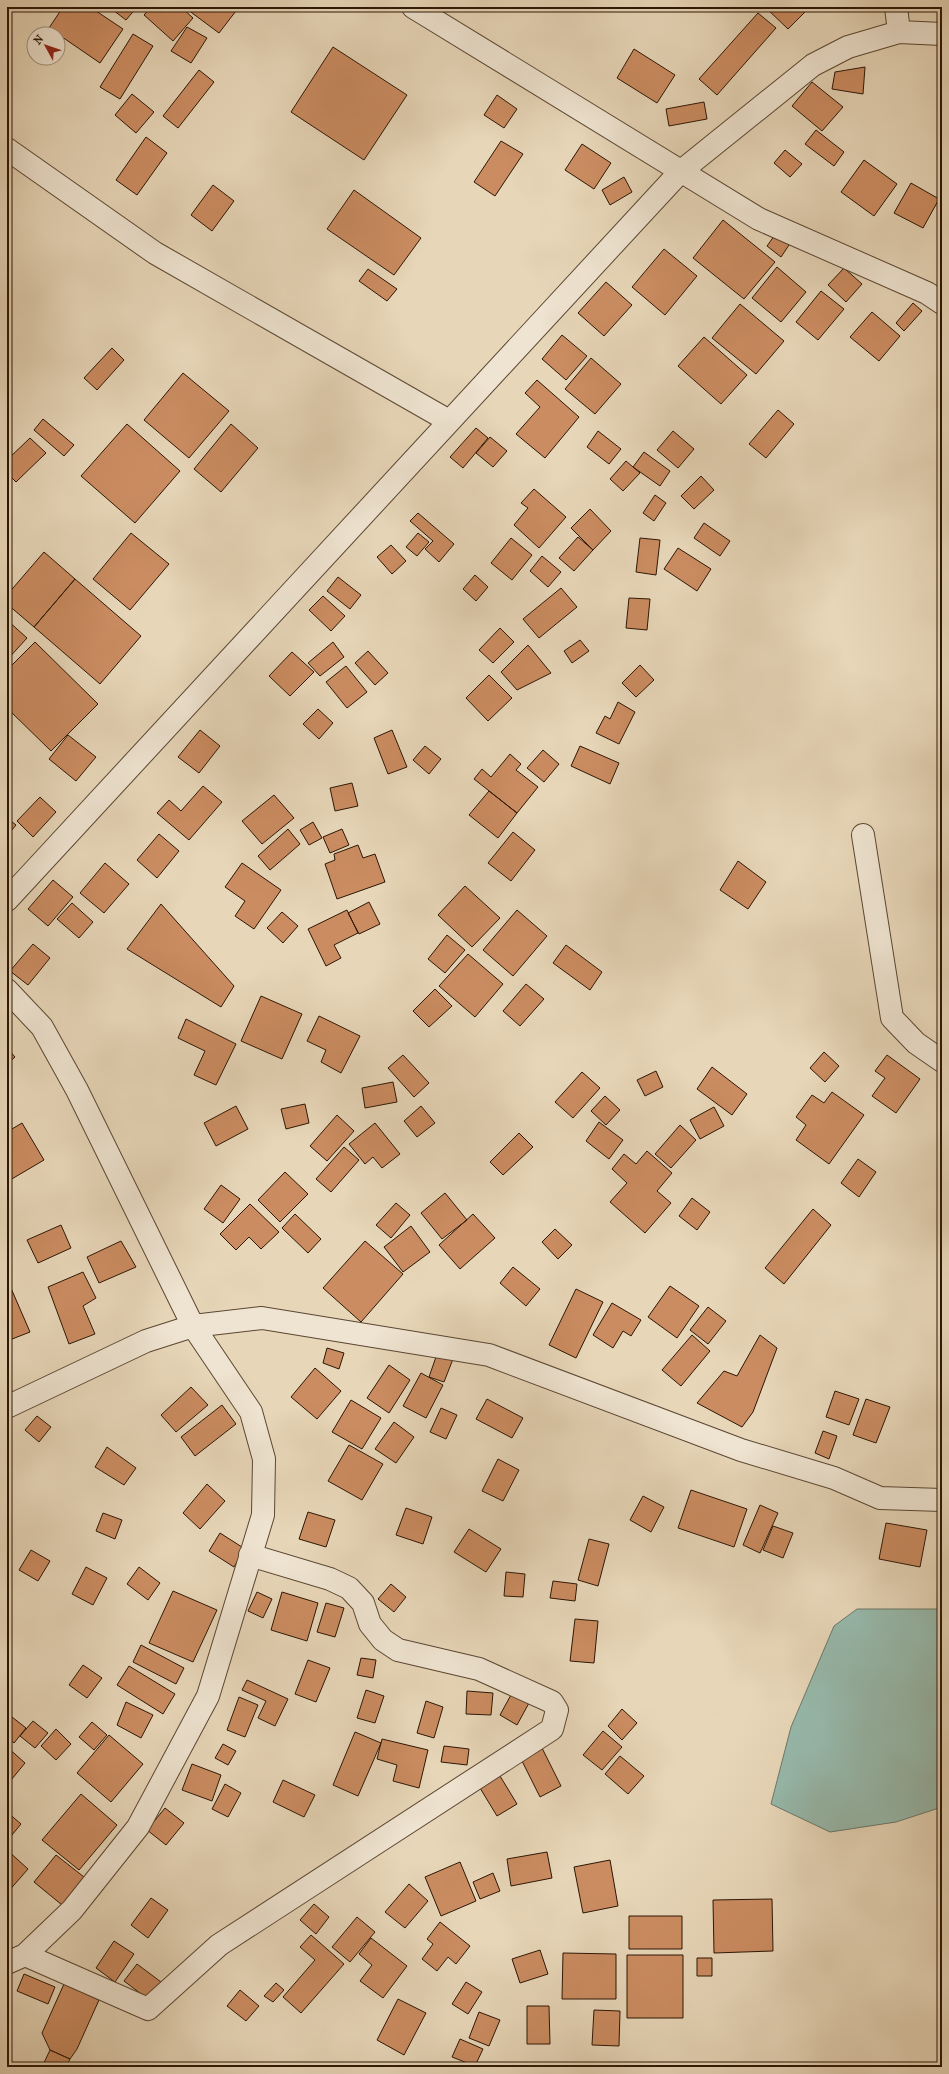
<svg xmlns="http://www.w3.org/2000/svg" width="949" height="2074" viewBox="0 0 949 2074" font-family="'IM FELL French Canon',serif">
<rect width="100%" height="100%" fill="#e7d6b8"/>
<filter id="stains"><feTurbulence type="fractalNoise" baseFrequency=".005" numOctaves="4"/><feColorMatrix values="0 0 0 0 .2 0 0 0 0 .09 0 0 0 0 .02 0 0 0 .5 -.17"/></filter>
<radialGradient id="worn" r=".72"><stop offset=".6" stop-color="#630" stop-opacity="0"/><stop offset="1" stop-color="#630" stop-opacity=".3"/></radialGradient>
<path fill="#97b9ab" stroke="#6c7869" d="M 857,1609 L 942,1609 L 942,1807 L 896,1822 L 830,1832 L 771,1804 L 791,1727 L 834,1626 Z"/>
<path fill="#cb8c61" stroke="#2c1605" d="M 63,7 L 90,7 L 123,29 L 100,63 L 49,28 Z
M 109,7 L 137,7 L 126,20 Z
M 151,7 L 181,7 L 193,18 L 173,41 L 144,15 Z
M 184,7 L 239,7 L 219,33 Z
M 765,7 L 810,7 L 788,29 Z
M 758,13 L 776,28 L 717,95 L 699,79 Z
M 187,27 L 207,38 L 191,63 L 171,51 Z
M 133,34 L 153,46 L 120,99 L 100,87 Z
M 333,47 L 407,95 L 364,160 L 291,112 Z
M 634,49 L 675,75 L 657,103 L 617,78 Z
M 865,67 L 863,94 L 832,89 L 835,72 Z
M 199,70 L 214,82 L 178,128 L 163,116 Z
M 812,82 L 843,107 L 822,131 L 792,106 Z
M 132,94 L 154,112 L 136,133 L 115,115 Z
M 497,95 L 517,109 L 504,128 L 484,115 Z
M 704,102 L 707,119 L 669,126 L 666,109 Z
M 816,130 L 844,152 L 834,166 L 805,144 Z
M 146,137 L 167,153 L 137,195 L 116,180 Z
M 501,141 L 523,154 L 495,196 L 474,182 Z
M 582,144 L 611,163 L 594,189 L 565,170 Z
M 785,150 L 802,164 L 790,177 L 774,163 Z
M 864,160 L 897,184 L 874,216 L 841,192 Z
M 624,177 L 632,192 L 610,205 L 602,190 Z
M 911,183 L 939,199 L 923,228 L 894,213 Z
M 213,185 L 234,201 L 212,231 L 191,215 Z
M 354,190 L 421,238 L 394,275 L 327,229 Z
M 723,220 L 775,262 L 744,299 L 693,258 Z
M 777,232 L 791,242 L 781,257 L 767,246 Z
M 664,249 L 697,276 L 665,315 L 632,287 Z
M 777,267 L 806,292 L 781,322 L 752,298 Z
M 844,268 L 862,284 L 846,302 L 828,285 Z
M 368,269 L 397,289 L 387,301 L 359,281 Z
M 606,282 L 632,305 L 604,336 L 578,313 Z
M 821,291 L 844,309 L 818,340 L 796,322 Z
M 913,303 L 922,311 L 904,331 L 896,323 Z
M 740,304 L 784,341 L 756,374 L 712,338 Z
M 872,312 L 900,336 L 879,361 L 850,337 Z
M 562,335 L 587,356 L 566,380 L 542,359 Z
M 704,337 L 747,375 L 721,404 L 678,366 Z
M 112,348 L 124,360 L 97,390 L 84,378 Z
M 591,358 L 621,384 L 595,414 L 565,389 Z
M 183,373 L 229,411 L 189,458 L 144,420 Z
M 537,380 L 579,417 L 545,458 L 516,434 L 540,407 L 525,393 Z
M 778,410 L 794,424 L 766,458 L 749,444 Z
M 43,419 L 74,445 L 64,456 L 34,430 Z
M 127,424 L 180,471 L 135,523 L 81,476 Z
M 231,424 L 258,448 L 221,492 L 194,469 Z
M 476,428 L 488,438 L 463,468 L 450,457 Z
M 598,431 L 621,449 L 609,464 L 587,447 Z
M 673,431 L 694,449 L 678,468 L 657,450 Z
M 490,437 L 507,451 L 493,467 L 476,453 Z
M 30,438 L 46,453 L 16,482 L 7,473 L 7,460 Z
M 644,452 L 670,471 L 660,486 L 633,467 Z
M 626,461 L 640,473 L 623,491 L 610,479 Z
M 701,476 L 714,490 L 694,509 L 681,496 Z
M 534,489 L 566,517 L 539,548 L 514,525 L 528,508 L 521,503 Z
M 655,495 L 666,503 L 654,521 L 643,513 Z
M 590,509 L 611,531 L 593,550 L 571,528 Z
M 418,513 L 454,544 L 439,562 L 425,549 L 433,541 L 410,521 Z
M 704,523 L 730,541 L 720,556 L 694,538 Z
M 131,533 L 169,564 L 130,610 L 93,579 Z
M 418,533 L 429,542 L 417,556 L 406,547 Z
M 578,537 L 593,550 L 574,571 L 559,558 Z
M 511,538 L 532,555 L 512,580 L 491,563 Z
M 640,538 L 660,540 L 656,575 L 636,572 Z
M 391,545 L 406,561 L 392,574 L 377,557 Z
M 678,548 L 711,569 L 697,591 L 664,569 Z
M 44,552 L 75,579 L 34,627 L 7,604 L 7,595 Z
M 542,556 L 561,572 L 548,587 L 530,571 Z
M 475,575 L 488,587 L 476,601 L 463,589 Z
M 338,577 L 361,595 L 350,609 L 327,591 Z
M 75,579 L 141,636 L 100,684 L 34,627 Z
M 561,588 L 577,607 L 539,638 L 523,619 Z
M 323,596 L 345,616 L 331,631 L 309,610 Z
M 629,598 L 650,599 L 647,630 L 626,628 Z
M 7,620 L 27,638 L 7,660 Z
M 500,628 L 514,642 L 493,663 L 479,650 Z
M 580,640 L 589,651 L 572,663 L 564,651 Z
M 35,642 L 98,704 L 51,751 L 7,708 L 7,670 Z
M 333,642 L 344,657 L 320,676 L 308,663 Z
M 528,645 L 551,673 L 517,690 L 501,672 Z
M 368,651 L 388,673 L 375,685 L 355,663 Z
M 292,652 L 314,672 L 290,696 L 269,676 Z
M 640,665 L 654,680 L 636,697 L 622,683 Z
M 346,666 L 367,692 L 347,708 L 326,682 Z
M 489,675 L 512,698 L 488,721 L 466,698 Z
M 618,702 L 635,712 L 619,744 L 596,733 L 605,716 L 610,719 Z
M 318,709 L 333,723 L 319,739 L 303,724 Z
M 200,730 L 220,746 L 199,773 L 178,757 Z
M 392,730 L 407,767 L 388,774 L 374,738 Z
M 68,735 L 96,757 L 76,781 L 49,759 Z
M 425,746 L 441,759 L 429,774 L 413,760 Z
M 580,746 L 619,763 L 610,784 L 571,766 Z
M 543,750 L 559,764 L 544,782 L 527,768 Z
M 510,754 L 521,764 L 516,770 L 538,787 L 517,813 L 474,779 L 482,769 L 491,777 Z
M 352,783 L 358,806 L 335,811 L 330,788 Z
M 203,786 L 222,802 L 189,840 L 157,813 L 169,800 L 181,811 Z
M 489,791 L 517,813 L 498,838 L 469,815 Z
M 274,795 L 294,818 L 262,844 L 242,821 Z
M 40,797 L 56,812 L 33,837 L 17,821 Z
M 7,818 L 16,825 L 7,836 Z
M 313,822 L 322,838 L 309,845 L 300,830 Z
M 288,829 L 300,844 L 270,870 L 258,856 Z
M 342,829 L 349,845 L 330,853 L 323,837 Z
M 513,832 L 535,850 L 511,881 L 488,863 Z
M 159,834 L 179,851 L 157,878 L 137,860 Z
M 358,845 L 363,858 L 375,854 L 385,882 L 337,899 L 325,864 L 335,860 L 334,854 Z
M 738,861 L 766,882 L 748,909 L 720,890 Z
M 105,863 L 129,884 L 104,913 L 80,893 Z
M 242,863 L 281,890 L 254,929 L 235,916 L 245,901 L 225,887 Z
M 53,880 L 73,897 L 48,926 L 28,909 Z
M 465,886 L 500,918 L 472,947 L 438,915 Z
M 369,902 L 380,924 L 359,934 L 348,913 Z
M 72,903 L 93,922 L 79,938 L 57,919 Z
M 161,904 L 234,986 L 221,1007 L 127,949 Z
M 347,910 L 358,933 L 334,945 L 341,958 L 326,966 L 308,929 Z
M 517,910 L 547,936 L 513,976 L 483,950 Z
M 282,912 L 298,926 L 283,943 L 267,928 Z
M 447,935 L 465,950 L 445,973 L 428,959 Z
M 33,944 L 50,958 L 28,985 L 10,971 Z
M 566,945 L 602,972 L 590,990 L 553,963 Z
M 468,954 L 503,984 L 475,1017 L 439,986 Z
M 526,984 L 544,999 L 520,1026 L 503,1011 Z
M 435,989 L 452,1006 L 429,1027 L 413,1011 Z
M 261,996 L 302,1014 L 282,1059 L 241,1041 Z
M 319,1016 L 360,1036 L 341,1073 L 321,1062 L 326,1050 L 307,1041 Z
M 186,1019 L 236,1044 L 216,1085 L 194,1075 L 205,1051 L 178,1038 Z
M 7,1048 L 15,1057 L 7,1064 Z
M 824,1052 L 839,1066 L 825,1082 L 810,1068 Z
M 403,1055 L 429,1083 L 414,1097 L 388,1068 Z
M 887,1055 L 920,1079 L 896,1113 L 872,1096 L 885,1078 L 875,1071 Z
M 712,1067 L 747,1094 L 732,1115 L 697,1089 Z
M 656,1071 L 663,1087 L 645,1096 L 637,1080 Z
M 582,1072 L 600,1088 L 573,1118 L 555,1102 Z
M 393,1082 L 397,1102 L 365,1108 L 362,1088 Z
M 832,1092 L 864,1115 L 829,1164 L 796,1140 L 806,1125 L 796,1117 L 812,1095 L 824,1103 Z
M 605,1096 L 620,1110 L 606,1125 L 591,1111 Z
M 305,1104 L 309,1123 L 286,1129 L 281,1109 Z
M 236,1106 L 248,1129 L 216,1146 L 204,1123 Z
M 421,1106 L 435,1123 L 417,1137 L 404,1121 Z
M 714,1107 L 724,1126 L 700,1139 L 690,1120 Z
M 337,1115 L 354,1131 L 327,1161 L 310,1146 Z
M 599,1122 L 623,1140 L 609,1159 L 586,1141 Z
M 22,1123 L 44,1160 L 10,1180 L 7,1175 L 7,1132 Z
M 375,1123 L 400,1154 L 382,1168 L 373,1157 L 365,1164 L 349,1144 Z
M 680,1125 L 696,1140 L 671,1168 L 655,1154 Z
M 519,1133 L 533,1147 L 503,1175 L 490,1162 Z
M 344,1147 L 359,1160 L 331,1192 L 316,1179 Z
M 647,1151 L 672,1173 L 657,1191 L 671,1203 L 645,1233 L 610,1202 L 627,1183 L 612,1169 L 624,1154 L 636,1164 Z
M 858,1159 L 876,1172 L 859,1197 L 841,1183 Z
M 285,1172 L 308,1194 L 280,1222 L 258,1200 Z
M 221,1185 L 240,1199 L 223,1223 L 204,1209 Z
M 445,1193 L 467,1220 L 442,1239 L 421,1213 Z
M 692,1198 L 710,1212 L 697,1230 L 679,1216 Z
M 396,1203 L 410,1215 L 391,1238 L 376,1225 Z
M 250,1204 L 279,1232 L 261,1249 L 249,1237 L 236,1250 L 220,1234 Z
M 813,1209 L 831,1225 L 784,1284 L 765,1268 Z
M 295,1214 L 321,1239 L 308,1253 L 282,1228 Z
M 473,1214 L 495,1238 L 460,1269 L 439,1245 Z
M 61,1225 L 71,1248 L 38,1263 L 27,1240 Z
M 411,1226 L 430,1252 L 403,1272 L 384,1247 Z
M 555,1229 L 572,1245 L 558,1259 L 542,1242 Z
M 121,1241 L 136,1267 L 99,1283 L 87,1257 Z
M 365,1241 L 403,1274 L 361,1322 L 323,1288 Z
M 513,1267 L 540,1289 L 526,1306 L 500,1283 Z
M 83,1272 L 96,1298 L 83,1306 L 95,1334 L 69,1344 L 48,1287 Z
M 7,1279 L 30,1332 L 7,1341 Z
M 670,1286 L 699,1306 L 677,1338 L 648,1317 Z
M 576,1289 L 603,1302 L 576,1358 L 549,1345 Z
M 612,1303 L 641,1320 L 631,1336 L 623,1331 L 613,1348 L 593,1335 Z
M 708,1307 L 726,1321 L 708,1344 L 690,1330 Z
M 692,1335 L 710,1351 L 681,1386 L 662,1370 Z
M 760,1335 L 777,1348 L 753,1412 L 742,1427 L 697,1403 L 724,1371 L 737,1376 Z
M 327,1348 L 344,1353 L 339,1369 L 323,1363 Z
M 437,1354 L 453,1359 L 444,1382 L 429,1377 Z
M 389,1365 L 410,1380 L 389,1413 L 367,1398 Z
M 315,1368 L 341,1391 L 317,1419 L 291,1397 Z
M 421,1373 L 443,1385 L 426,1418 L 403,1406 Z
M 191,1387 L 208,1405 L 176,1432 L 161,1415 Z
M 835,1391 L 859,1399 L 849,1425 L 826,1417 Z
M 487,1399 L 523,1418 L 512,1438 L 476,1419 Z
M 866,1399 L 890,1407 L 876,1443 L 853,1435 Z
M 351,1400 L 381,1418 L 362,1449 L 332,1432 Z
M 222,1405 L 236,1424 L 195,1456 L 181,1437 Z
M 441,1408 L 457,1415 L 446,1439 L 430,1432 Z
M 37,1416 L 51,1427 L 39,1442 L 25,1430 Z
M 394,1422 L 414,1437 L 396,1463 L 375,1449 Z
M 823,1431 L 837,1436 L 829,1459 L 815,1453 Z
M 349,1445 L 383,1464 L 362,1500 L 328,1481 Z
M 107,1447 L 136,1468 L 124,1485 L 95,1467 Z
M 498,1459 L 519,1470 L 503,1501 L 482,1491 Z
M 207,1484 L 225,1501 L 200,1529 L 183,1513 Z
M 691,1490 L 747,1509 L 734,1547 L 678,1528 Z
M 643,1496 L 664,1507 L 651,1532 L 630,1520 Z
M 760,1505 L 778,1513 L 760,1553 L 743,1545 Z
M 406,1508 L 432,1517 L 423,1544 L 396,1535 Z
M 308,1512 L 335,1520 L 326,1547 L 299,1539 Z
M 103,1513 L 122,1520 L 115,1539 L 96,1531 Z
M 886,1523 L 927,1530 L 920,1567 L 879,1559 Z
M 773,1526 L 793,1533 L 783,1558 L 763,1550 Z
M 469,1529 L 501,1549 L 486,1572 L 454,1552 Z
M 220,1533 L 245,1549 L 234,1567 L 209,1551 Z
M 589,1539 L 609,1544 L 598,1586 L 578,1580 Z
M 31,1550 L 50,1561 L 38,1581 L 19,1570 Z
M 86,1567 L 107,1578 L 93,1605 L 72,1594 Z
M 139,1567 L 160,1583 L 148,1600 L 127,1584 Z
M 506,1572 L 525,1574 L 523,1597 L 504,1596 Z
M 553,1581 L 577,1584 L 575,1601 L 550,1598 Z
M 391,1584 L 406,1597 L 394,1612 L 378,1599 Z
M 173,1591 L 217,1610 L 193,1662 L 149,1643 Z
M 257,1592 L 272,1599 L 263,1618 L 248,1611 Z
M 282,1592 L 318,1603 L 307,1641 L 271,1630 Z
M 326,1603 L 344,1608 L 335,1637 L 317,1632 Z
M 575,1619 L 598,1621 L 594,1663 L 570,1661 Z
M 141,1645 L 184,1668 L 176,1684 L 133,1662 Z
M 361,1658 L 376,1660 L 373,1678 L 357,1675 Z
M 308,1660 L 330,1668 L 316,1702 L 295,1694 Z
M 83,1665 L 102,1678 L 87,1698 L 69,1685 Z
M 129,1666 L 175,1694 L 163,1714 L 117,1685 Z
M 247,1680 L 288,1699 L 275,1726 L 258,1718 L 266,1701 L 242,1690 Z
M 366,1690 L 384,1696 L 375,1723 L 357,1718 Z
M 467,1691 L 493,1693 L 491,1715 L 466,1714 Z
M 512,1693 L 529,1703 L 517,1725 L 500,1715 Z
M 239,1697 L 258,1705 L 245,1737 L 227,1730 Z
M 426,1701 L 443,1707 L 434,1738 L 417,1733 Z
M 126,1702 L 153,1715 L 141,1738 L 117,1725 Z
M 622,1709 L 637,1723 L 622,1740 L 608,1726 Z
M 12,1717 L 26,1728 L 14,1743 L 7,1737 L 7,1724 Z
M 33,1721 L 48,1733 L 35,1748 L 20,1736 Z
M 92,1722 L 107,1735 L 94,1750 L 79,1737 Z
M 56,1729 L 71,1744 L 56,1760 L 41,1746 Z
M 603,1731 L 622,1747 L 602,1770 L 583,1755 Z
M 355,1732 L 381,1743 L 358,1796 L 333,1785 Z
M 109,1735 L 143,1764 L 111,1802 L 77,1773 Z
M 382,1739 L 428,1750 L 419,1788 L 393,1781 L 397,1765 L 377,1759 Z
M 223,1744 L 236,1751 L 228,1765 L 215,1758 Z
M 444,1746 L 469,1749 L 467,1765 L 441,1762 Z
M 7,1747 L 25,1763 L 7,1785 Z
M 542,1748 L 561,1786 L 540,1797 L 521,1759 Z
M 620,1756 L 644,1776 L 628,1794 L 605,1774 Z
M 192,1764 L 221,1775 L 212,1801 L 182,1790 Z
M 500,1776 L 517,1804 L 497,1816 L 480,1788 Z
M 283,1780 L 315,1795 L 304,1817 L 273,1802 Z
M 225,1784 L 241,1793 L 228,1817 L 212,1809 Z
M 81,1794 L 117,1825 L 79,1870 L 42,1840 Z
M 165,1808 L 184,1823 L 166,1845 L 147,1830 Z
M 7,1812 L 21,1824 L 7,1841 Z
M 7,1850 L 28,1869 L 7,1893 Z
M 547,1852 L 552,1878 L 511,1886 L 507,1859 Z
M 56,1855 L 84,1877 L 62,1905 L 34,1882 Z
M 610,1860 L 618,1906 L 583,1913 L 574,1867 Z
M 460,1862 L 476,1901 L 441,1916 L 425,1877 Z
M 493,1873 L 500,1891 L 480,1899 L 473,1882 Z
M 409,1884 L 428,1901 L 405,1928 L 385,1912 Z
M 151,1898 L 168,1910 L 148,1938 L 131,1925 Z
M 772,1899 L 773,1951 L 714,1953 L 713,1900 Z
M 314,1904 L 329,1917 L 316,1934 L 300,1920 Z
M 629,1916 L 682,1916 L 682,1949 L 629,1949 Z
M 357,1917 L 375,1932 L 350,1962 L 332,1947 Z
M 440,1922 L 470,1946 L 456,1964 L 448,1957 L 437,1971 L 422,1959 L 433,1944 L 427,1939 Z
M 311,1935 L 344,1964 L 301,2013 L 283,1997 L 315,1960 L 300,1947 Z
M 371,1938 L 407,1966 L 383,1998 L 360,1981 L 372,1965 L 359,1954 Z
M 114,1941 L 134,1954 L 115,1982 L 96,1968 Z
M 540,1950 L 548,1974 L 520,1983 L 512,1959 Z
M 563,1953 L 616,1954 L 616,1999 L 562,1999 Z
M 627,1955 L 683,1955 L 683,2018 L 627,2018 Z
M 697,1958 L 712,1958 L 712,1976 L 697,1976 Z
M 137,1964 L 161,1982 L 148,1999 L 124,1981 Z
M 24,1974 L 55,1987 L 48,2004 L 17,1991 Z
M 466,1982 L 482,1992 L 468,2014 L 452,2004 Z
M 276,1983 L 284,1990 L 273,2002 L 264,1996 Z
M 64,1984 L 99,2000 L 77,2049 L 70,2059 L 50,2050 L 42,2033 Z
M 240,1990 L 259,2006 L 246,2021 L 227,2006 Z
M 398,1999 L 426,2013 L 404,2055 L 377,2040 Z
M 527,2006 L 549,2006 L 550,2044 L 527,2044 Z
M 594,2010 L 620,2011 L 619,2046 L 592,2045 Z
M 479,2012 L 500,2020 L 489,2046 L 469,2038 Z
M 460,2039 L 483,2049 L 475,2066 L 452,2057 Z
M 50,2050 L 70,2059 L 66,2067 L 42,2067 Z"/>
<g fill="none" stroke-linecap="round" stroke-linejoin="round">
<defs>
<path id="street" d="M 413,7 L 759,219 L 927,293 L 942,303
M 896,7 L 899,32
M 7,149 L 155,253 L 449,421
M 863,835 L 892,1018 L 916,1043 L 942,1061
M 7,900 L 680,172 L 813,65 L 848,47 L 899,32 L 942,34
M 7,990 L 42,1027 L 77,1090 L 193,1326 L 251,1412 L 264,1459 L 263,1515 L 208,1696 L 138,1827 L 72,1910 L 25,1955 L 7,1963
M 7,1407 L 146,1341 L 193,1326 L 262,1318 L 489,1355 L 741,1450 L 834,1478 L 880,1498 L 942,1500
M 25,1955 L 148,2009 L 219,1945 L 552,1729 L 557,1710 L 552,1702 L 479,1669 L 398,1650 L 383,1640 L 370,1624 L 363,1603 L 349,1588 L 330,1579 L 250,1555"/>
</defs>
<use href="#street" stroke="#5b4632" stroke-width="24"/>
<use href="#street" stroke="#efe4d1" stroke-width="22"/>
</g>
<rect width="949" height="2074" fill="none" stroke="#e7d6b8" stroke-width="24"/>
<rect x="8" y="8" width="933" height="2058" fill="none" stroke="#2c1605" stroke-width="2"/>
<rect x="12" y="12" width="925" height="2050" fill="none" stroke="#2c1605"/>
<g transform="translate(46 46) rotate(310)"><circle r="19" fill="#efe4d1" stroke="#a1927f"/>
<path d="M0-3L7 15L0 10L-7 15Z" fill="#8f2418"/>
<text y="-6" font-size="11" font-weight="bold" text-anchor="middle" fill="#2c1605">N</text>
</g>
<rect width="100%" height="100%" filter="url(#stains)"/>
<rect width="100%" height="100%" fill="url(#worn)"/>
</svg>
